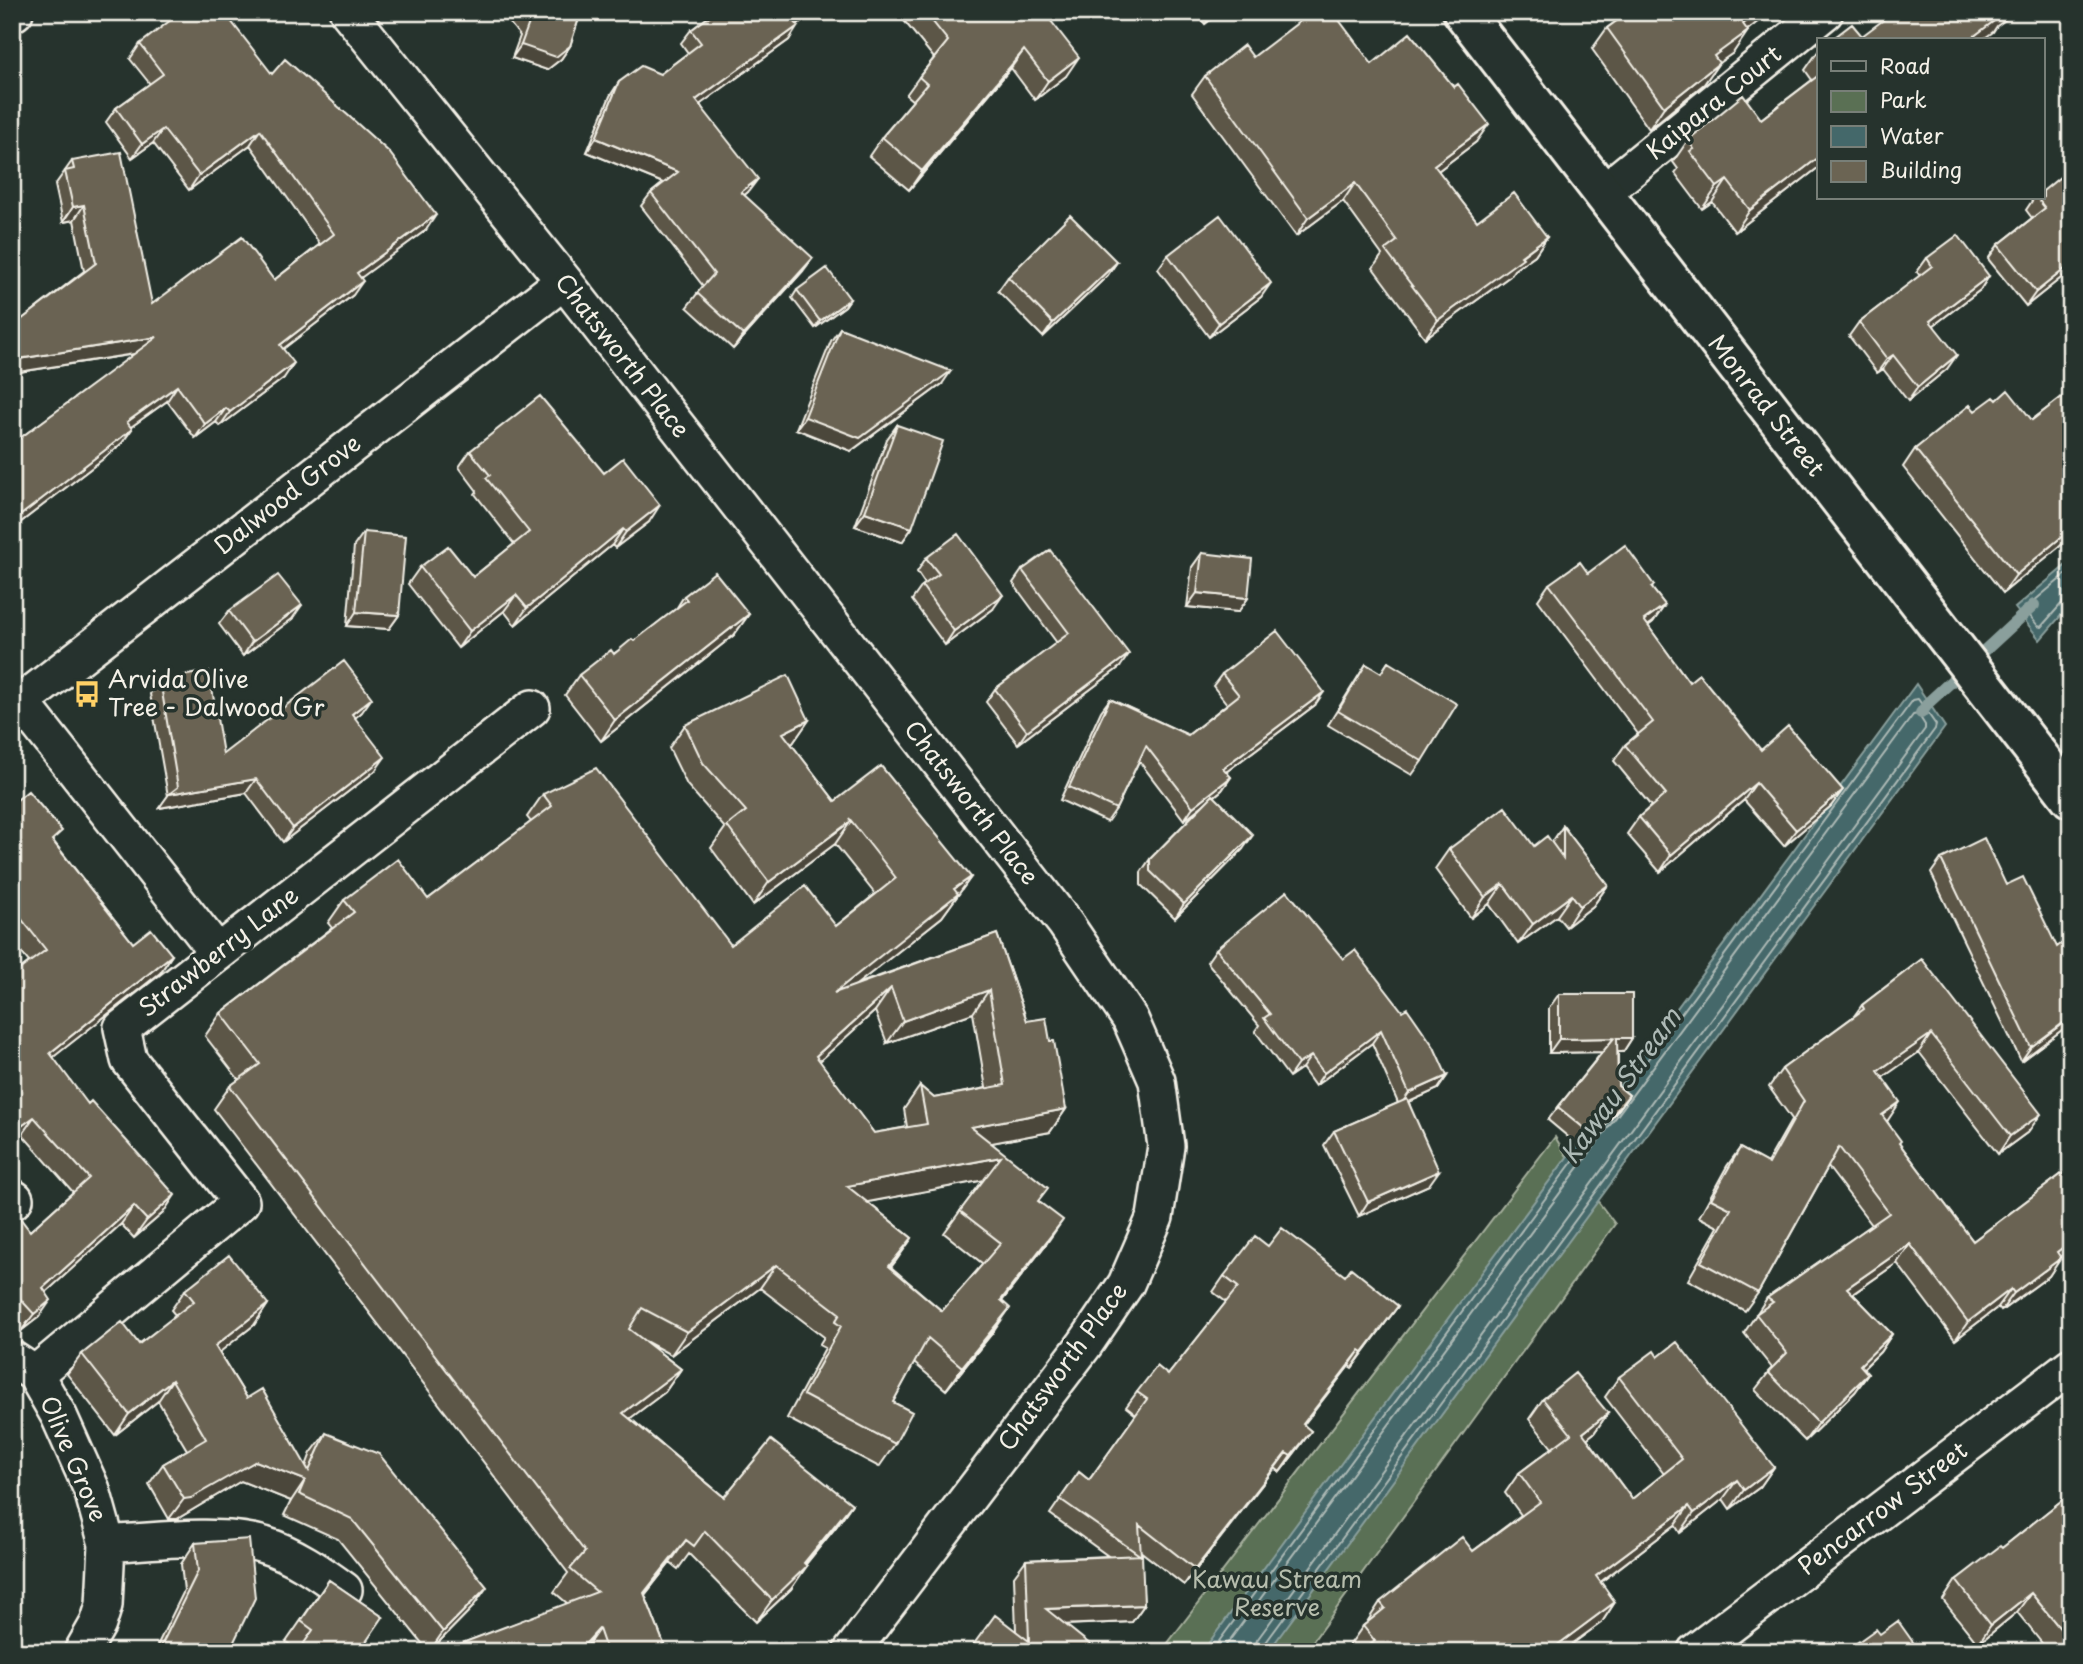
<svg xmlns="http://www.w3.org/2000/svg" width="2083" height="1664" viewBox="0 0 2083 1664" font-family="'Playpen Sans',sans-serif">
<rect width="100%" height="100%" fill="#26332d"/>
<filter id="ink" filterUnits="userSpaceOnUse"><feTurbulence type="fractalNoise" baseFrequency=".0143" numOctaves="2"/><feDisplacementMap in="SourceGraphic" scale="14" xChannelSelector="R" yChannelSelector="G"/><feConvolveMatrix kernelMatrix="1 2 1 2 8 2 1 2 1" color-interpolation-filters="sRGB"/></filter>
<g filter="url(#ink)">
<path fill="#5a7054" stroke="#a7b09e" stroke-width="2" d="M 1555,1137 L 1581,1179 L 1615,1224 L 1305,1652 L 1161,1652 Z"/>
<path fill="#44686a" stroke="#8a9f9c" stroke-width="2" d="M 2071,561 L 2071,604 L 2040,640 L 2015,608 Z
M 1916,684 L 1945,727 L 1268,1652 L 1202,1652 Z"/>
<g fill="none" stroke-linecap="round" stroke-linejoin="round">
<path stroke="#aebab6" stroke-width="2" d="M 2071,570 L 2027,607 L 2026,611 L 2038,626 L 2041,627 L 2063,602 L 2071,600
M 1211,1652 L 1581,1150
M 1221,1652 L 1913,715 L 1918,714 L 1925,725 L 1925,729 L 1257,1640 L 1254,1652
M 1262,1652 L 1264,1645 L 1935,729 L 1936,725 L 1918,699 L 1913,700 L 1625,1090"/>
<path stroke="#8a9f9c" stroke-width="12" d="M 1921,713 L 1929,702 L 2034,605"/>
<defs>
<path id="minor" d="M 348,12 L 564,281 L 1065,923 L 1130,1019 L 1157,1081 L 1166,1146 L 1155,1217 L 1126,1284 L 1085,1344 L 851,1652
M 12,14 L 15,12
M 1602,193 L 1825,12
M 21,702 L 218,953
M 12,709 L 564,281
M 12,1197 L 15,1199 L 12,1202
M 12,1359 L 35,1374 L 59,1416 L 92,1490 L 107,1544 L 104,1605 L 98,1624 L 82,1652
M 35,1374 L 241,1202 L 129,1060 L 122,1028 L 532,708
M 107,1544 C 151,1541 224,1532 264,1545 C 294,1554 319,1572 344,1590
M 1695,1652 L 2071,1366"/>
<path id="tertiary" d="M 1463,12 L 2071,798"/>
</defs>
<use href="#minor" stroke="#f4f1e8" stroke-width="40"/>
<use href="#tertiary" stroke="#f4f1e8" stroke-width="44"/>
<use href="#minor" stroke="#26332d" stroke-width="35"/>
<use href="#tertiary" stroke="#26332d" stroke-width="38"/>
</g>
<path fill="#5c5647" stroke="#f4f1e8" stroke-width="2" fill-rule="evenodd" d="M 501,12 L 581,12 L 570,46 L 561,59 L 547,70 L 512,58 L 520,36 Z
M 715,12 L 813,12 L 797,25 L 789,40 L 700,104 L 748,192 L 744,195 L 803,271 L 733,349 L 687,307 L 703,286 L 641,206 L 651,193 L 663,183 L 587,152 L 610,96 L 619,82 L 660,74 L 688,53 L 681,43 L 691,30 Z
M 897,12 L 1044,12 L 1066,76 L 1035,100 L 1011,68 L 909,190 L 869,156 L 882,137 L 913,101 L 906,95 L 919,77 L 934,58 Z
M 1195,12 L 1220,12 L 1205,24 Z
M 1629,12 L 1770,12 L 1747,30 L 1733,53 L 1719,62 L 1704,84 L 1649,129 L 1592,49 L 1607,28 Z
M 140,44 L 272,74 L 426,230 L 360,278 L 353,295 L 283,349 L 284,378 L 220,426 L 216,422 L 195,438 L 167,401 L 131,427 L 132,429 L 122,443 L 103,459 L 12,529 L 12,444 L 135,354 L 12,373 L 12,275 L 21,320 L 84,271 L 74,220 L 63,222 L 55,185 L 72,161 L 152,304 L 274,280 L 320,244 L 250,145 L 189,190 L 153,143 L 132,158 L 106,122 L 116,108 L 150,84 L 130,59 Z
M 1819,50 L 1819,167 L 1735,232 L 1712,202 L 1702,209 L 1675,173 L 1678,169 L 1673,162 L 1688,140 L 1761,119 L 1812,80 L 1805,70 Z
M 1253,57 L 1372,64 L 1476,142 L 1438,171 L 1477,221 L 1547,237 L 1535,255 L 1514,270 L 1510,276 L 1425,338 L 1373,268 L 1382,255 L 1343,201 L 1296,236 L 1192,94 L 1205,76 Z
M 2034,198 L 2043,198 L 2071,270 L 2026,306 L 1988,259 L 1998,245 L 2032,218 L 2026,210 Z
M 1168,255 L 1261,297 L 1209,337 L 1158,269 Z
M 1927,258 L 1989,276 L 1980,290 L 1934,325 L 1947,369 L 1908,401 L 1883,369 L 1877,373 L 1849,336 L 1859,322 L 1920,276 L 1917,272 Z
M 1117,262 L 1107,276 L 1043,337 L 998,291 L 1008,277 Z
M 797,290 L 850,299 L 845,306 L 815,328 L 792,298 Z
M 840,328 L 942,384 L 851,451 L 796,429 L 831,341 Z
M 2071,390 L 2071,492 L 2069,493 L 2071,495 L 2071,537 L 2003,593 L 1903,467 L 1915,449 L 1975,411 L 1997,400 L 2032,420 Z
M 897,425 L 912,528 L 902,542 L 855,526 L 887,439 Z
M 470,451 L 604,473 L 649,522 L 615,548 L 612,545 L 515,625 L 504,611 L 458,648 L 408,584 L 420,567 L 473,577 L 514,544 L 475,494 L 477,491 L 459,467 Z
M 364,532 L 399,615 L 389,629 L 347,626 L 354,546 Z
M 1202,553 L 1248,598 L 1238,612 L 1187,607 L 1192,567 Z
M 926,558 L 993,609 L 945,645 L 912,600 L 922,586 L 925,584 L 917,572 Z
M 1022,570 L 1120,667 L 1018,744 L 986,702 L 995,689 L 1057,643 L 1013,583 Z
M 1588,573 L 1654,585 L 1652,588 L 1665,605 L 1653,622 L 1648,626 L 1689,682 L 1761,750 L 1831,806 L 1784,846 L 1744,800 L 1660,872 L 1627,834 L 1639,817 L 1651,806 L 1614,761 L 1625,745 L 1638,734 L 1538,600 L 1549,584 Z
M 684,596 L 749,614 L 734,635 L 601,741 L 565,695 L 579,675 L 634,641 L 676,609 Z
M 229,611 L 292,619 L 243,656 L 219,624 Z
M 1388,662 L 1422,761 L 1412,775 L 1328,725 L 1366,664 L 1381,673 Z
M 1222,674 L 1315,705 L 1226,772 L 1231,777 L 1222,790 L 1214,797 L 1243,849 L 1175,918 L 1141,885 L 1141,872 L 1150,859 L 1203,805 L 1184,820 L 1139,761 L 1116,809 L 1107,822 L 1060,800 L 1101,711 L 1110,699 L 1188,735 L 1227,704 L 1213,686 Z
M 160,680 L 223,754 L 362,712 L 355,718 L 375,771 L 283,842 L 246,793 L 159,808 L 168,796 L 150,694 Z
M 809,720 L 793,743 L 791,744 L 835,801 L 971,877 L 942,917 L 857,984 L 997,934 L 1027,1021 L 1050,1041 L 1066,1109 L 1050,1132 L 991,1143 L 1039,1201 L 1047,1243 L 1002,1301 L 994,1331 L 946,1390 L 914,1363 L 893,1402 L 895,1444 L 879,1467 L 787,1418 L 825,1348 L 819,1345 L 824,1337 L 760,1288 L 671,1355 L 645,1341 L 681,1369 L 665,1392 L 630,1418 L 724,1497 L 852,1504 L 836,1527 L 806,1564 L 791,1589 L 756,1622 L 689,1554 L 678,1569 L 670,1563 L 645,1595 L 667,1652 L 452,1652 L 457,1645 L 568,1604 L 554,1592 L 568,1573 L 214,1109 L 230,1086 L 239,1080 L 205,1036 L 221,1013 L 332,928 L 328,923 L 344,900 L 428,899 L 531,822 L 527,817 L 543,794 L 731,945 L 836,926 L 875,894 L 835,844 L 753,905 L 711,848 L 725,828 L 687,785 L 669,748 L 685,725 ZM 875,1011 L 887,1043 L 973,1013 L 986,1088 L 934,1098 L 920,1086 L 904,1109 L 907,1127 L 874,1133 L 819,1061 ZM 983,1180 L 944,1233 L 983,1264 L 942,1311 L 891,1267 L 912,1238 L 867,1202 Z
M 12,804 L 54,842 L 133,943 L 172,955 L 160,973 L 53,1057 L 163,1213 L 134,1238 L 121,1224 L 46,1292 L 39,1317 L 21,1331 L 12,1321 L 12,1225 L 30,1231 L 73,1192 L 22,1134 L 12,1141 L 12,975 L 29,962 L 12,941 Z
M 1563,826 L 1608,885 L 1593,906 L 1566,927 L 1557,916 L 1518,944 L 1489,904 L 1471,918 L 1435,869 L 1449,849 L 1534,846 L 1552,842 Z
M 1941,859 L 2006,885 L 2057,947 L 2071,1023 L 2021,1061 L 1931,873 Z
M 1216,949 L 1343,959 L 1447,1076 L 1438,1089 L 1409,1102 L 1429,1185 L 1359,1216 L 1324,1145 L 1334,1131 L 1398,1103 L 1372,1043 L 1315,1086 L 1302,1068 L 1289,1077 L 1255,1031 L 1259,1025 L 1207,962 Z
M 1922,959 L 2028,1132 L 1998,1154 L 1919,1052 L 1882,1077 L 1888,1120 L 1887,1121 L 1899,1143 L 1973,1241 L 2071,1167 L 2071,1249 L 2061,1257 L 2049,1276 L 2001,1311 L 1998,1307 L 1955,1340 L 1897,1263 L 1853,1294 L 1892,1334 L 1880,1352 L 1863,1369 L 1868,1374 L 1855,1392 L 1805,1441 L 1755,1390 L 1772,1368 L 1744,1333 L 1767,1298 L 1872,1225 L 1828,1167 L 1758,1293 L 1745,1311 L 1688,1280 L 1718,1227 L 1699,1217 L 1727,1166 L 1740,1148 L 1767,1163 L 1792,1119 L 1769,1087 L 1782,1069 L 1854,1016 L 1862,1005 Z
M 1559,994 L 1632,1038 L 1623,1052 L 1618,1052 L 1618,1086 L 1629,1095 L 1619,1109 L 1585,1151 L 1548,1120 L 1558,1107 L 1602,1052 L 1549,1053 L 1549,1008 Z
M 1268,1246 L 1345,1276 L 1398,1306 L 1352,1368 L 1349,1366 L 1303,1425 L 1311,1431 L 1300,1446 L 1280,1472 L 1275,1468 L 1184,1585 L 1140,1551 L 1144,1605 L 1132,1622 L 1065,1625 L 1088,1652 L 968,1652 L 1016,1631 L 1014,1576 L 1026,1560 L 1108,1556 L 1050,1514 L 1079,1472 L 1089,1480 L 1136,1415 L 1126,1407 L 1137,1392 L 1168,1375 L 1226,1302 L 1213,1292 L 1224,1276 Z
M 185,1290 L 268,1304 L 254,1325 L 219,1352 L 247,1398 L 306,1466 L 311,1453 L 326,1433 L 472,1608 L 429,1652 L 338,1539 L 284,1515 L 291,1501 L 241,1481 L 177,1519 L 169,1519 L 149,1484 L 163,1464 L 187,1450 L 158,1401 L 115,1435 L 67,1374 L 82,1354 L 139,1344 L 176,1316 L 171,1310 Z
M 1658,1357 L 1774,1467 L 1760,1487 L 1730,1509 L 1723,1499 L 1680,1533 L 1675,1525 L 1601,1582 L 1615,1602 L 1602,1622 L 1561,1652 L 1354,1652 L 1349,1646 L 1363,1626 L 1367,1623 L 1367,1622 L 1380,1602 L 1473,1551 L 1521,1515 L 1505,1493 L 1519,1473 L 1552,1448 L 1529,1419 L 1543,1399 L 1608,1413 L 1594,1433 L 1587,1438 L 1632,1499 L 1664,1474 L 1605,1397 L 1619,1377 Z
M 2071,1493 L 2071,1652 L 2049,1652 L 2017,1612 L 1978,1644 L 1943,1600 L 1956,1580 L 2002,1548 Z
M 195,1543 L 229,1652 L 154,1652 L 184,1591 L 181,1564 Z
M 329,1580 L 383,1617 L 298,1650 L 286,1642 Z"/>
<path fill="#4b463a" stroke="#f4f1e8" stroke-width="2" d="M 805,12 L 813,12 L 784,34 L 794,21 Z
M 1214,12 L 1220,12 L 1205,24 Z
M 1758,12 L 1770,12 L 1730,44 L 1748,31 L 1733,53 L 1699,77 L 1714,56 L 1743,24 Z
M 2004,12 L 2016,12 L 1997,26 L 1993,32 L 1982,40 L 1969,40 Z
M 798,26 L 789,40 L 687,114 L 696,100 Z
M 521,45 L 570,46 L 561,59 L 547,70 L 512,58 Z
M 1024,50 L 1011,68 L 909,190 L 922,171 Z
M 1079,57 L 1066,76 L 1035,100 L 1048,81 Z
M 1719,63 L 1704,84 L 1649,129 L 1664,107 Z
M 1489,124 L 1476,142 L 1422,183 L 1434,165 Z
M 163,129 L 153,143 L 132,158 L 142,144 Z
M 260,130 L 250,145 L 189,190 L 199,175 Z
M 596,138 L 678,172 L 668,185 L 587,152 Z
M 1819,157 L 1819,167 L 1735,232 L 1750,210 Z
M 758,179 L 748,192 L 731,206 L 741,192 Z
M 1727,180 L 1712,202 L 1702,209 L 1717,187 Z
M 1355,183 L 1343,201 L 1296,236 L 1308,218 Z
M 84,205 L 74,220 L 63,222 L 73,207 Z
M 436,215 L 426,230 L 347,288 L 357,273 Z
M 1547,237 L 1535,255 L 1514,270 L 1510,276 L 1425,338 L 1438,320 Z
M 813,258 L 803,271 L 733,349 L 743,335 Z
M 1117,262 L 1107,276 L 1043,337 L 1053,323 Z
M 2071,264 L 2071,270 L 2026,306 L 2036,292 Z
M 1989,276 L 1980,290 L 1921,335 L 1930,321 Z
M 363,281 L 353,295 L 270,359 L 280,345 Z
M 1271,283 L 1261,297 L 1209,337 L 1219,323 Z
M 850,299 L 845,306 L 815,328 L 820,321 Z
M 157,337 L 147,352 L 12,373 L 12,360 Z
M 1893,355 L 1883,369 L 1877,373 L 1887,359 Z
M 1957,355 L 1947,369 L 1908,401 L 1918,387 Z
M 294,363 L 284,378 L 220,426 L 230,412 Z
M 951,371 L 942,384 L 851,451 L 796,429 L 805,417 Z
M 177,386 L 167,401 L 117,437 L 127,422 Z
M 226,408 L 216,422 L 195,438 L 205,424 Z
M 132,429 L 122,443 L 103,459 L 12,529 L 21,515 Z
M 2071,484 L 2071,492 L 2052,506 L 2065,488 Z
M 660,505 L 649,522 L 615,548 L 626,532 Z
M 865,512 L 912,528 L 902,542 L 855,526 Z
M 623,529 L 612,545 L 515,625 L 527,608 Z
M 2071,529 L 2071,537 L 2003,593 L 2016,575 Z
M 1197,593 L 1248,598 L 1238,612 L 1187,607 Z
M 516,595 L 504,611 L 458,648 L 470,631 Z
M 1003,595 L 993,609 L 945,645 L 954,631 Z
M 302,605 L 292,619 L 243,656 L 252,642 Z
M 1665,605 L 1653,622 L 1632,637 L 1644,620 Z
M 356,612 L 399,615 L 389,629 L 347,626 Z
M 749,614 L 734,635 L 601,741 L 615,720 Z
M 1129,654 L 1120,667 L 1018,744 L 1027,731 Z
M 1324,692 L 1315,705 L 1214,781 L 1223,768 Z
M 372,698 L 362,712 L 342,728 L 352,714 Z
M 809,720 L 793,743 L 767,755 L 783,733 Z
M 385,757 L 375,771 L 283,842 L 293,828 Z
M 1231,777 L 1222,790 L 1184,820 L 1193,807 Z
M 256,779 L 246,793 L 159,808 L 169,794 Z
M 1756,783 L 1744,800 L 1660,872 L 1671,855 Z
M 1843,790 L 1831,806 L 1784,846 L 1796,830 Z
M 851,821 L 835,844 L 753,905 L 769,882 Z
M 1253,835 L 1243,849 L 1175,918 L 1184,904 Z
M 971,877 L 942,917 L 818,1015 L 834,993 L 954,889 Z
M 1503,884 L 1489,904 L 1471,918 L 1485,897 Z
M 1608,885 L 1593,906 L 1566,927 L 1580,906 Z
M 1572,895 L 1557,916 L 1518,944 L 1533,924 Z
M 172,955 L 160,973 L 37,1070 L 50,1053 Z
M 891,988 L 875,1011 L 800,1079 L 816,1056 Z
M 989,990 L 973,1013 L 887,1043 L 903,1021 Z
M 2071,1017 L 2071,1023 L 2021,1061 L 2031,1047 Z
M 1381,1030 L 1372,1043 L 1315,1086 L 1324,1073 Z
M 1931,1034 L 1919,1052 L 1865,1090 L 1878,1071 Z
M 1614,1038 L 1604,1052 L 1549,1053 L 1559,1039 Z
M 1617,1038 L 1632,1038 L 1623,1052 L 1608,1052 Z
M 1311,1056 L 1302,1068 L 1289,1077 L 1298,1064 Z
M 1447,1076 L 1438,1089 L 1400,1106 L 1409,1093 Z
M 1629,1095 L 1619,1109 L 1585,1151 L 1595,1137 Z
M 1900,1102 L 1888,1120 L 1870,1133 L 1882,1115 Z
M 1066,1109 L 1050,1132 L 955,1150 L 971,1127 Z
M 2041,1114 L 2028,1132 L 1998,1154 L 2010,1136 Z
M 34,1117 L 22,1134 L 12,1141 L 12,1133 Z
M 1001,1157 L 985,1180 L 831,1209 L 847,1186 Z
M 1439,1171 L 1429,1185 L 1359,1216 L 1368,1202 Z
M 175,1195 L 163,1213 L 134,1238 L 147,1220 Z
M 134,1206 L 121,1224 L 31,1306 L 43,1288 Z
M 1063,1220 L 1047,1243 L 985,1323 L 1001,1300 Z
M 912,1238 L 896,1261 L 873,1289 L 889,1266 Z
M 2071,1241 L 2071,1249 L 2044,1271 L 2057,1252 Z
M 1910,1244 L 1897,1263 L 1835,1306 L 1847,1288 Z
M 2061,1258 L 2049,1276 L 2001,1311 L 2014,1293 Z
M 776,1265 L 760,1288 L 671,1355 L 687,1332 Z
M 2011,1289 L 1998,1307 L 1955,1340 L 1968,1322 Z
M 51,1300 L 39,1317 L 21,1331 L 34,1314 Z
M 268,1304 L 254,1325 L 201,1367 L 215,1346 Z
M 1398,1306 L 1387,1321 L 1352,1368 L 1363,1352 Z
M 1010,1308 L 994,1331 L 946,1390 L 962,1367 Z
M 1892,1334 L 1880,1352 L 1847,1384 L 1860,1365 Z
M 1360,1350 L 1349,1366 L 1292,1440 L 1303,1424 Z
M 681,1369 L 665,1392 L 607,1436 L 623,1413 Z
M 1868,1374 L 1855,1392 L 1805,1441 L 1818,1423 Z
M 172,1380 L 158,1401 L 115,1435 L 129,1414 Z
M 1608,1413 L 1594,1433 L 1569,1453 L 1583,1433 Z
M 1311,1431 L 1300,1446 L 1280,1472 L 1291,1456 Z
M 1286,1453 L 1275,1468 L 1184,1585 L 1195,1569 Z
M 256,1461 L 305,1480 L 291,1501 L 241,1481 L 177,1519 L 169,1519 L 184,1499 Z
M 1774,1467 L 1760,1487 L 1730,1509 L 1744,1490 Z
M 1737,1480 L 1723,1499 L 1680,1533 L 1694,1513 Z
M 852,1504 L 836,1527 L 796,1576 L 807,1566 L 791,1589 L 756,1622 L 772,1600 L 804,1563 Z
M 1689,1506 L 1675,1525 L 1582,1596 L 1596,1576 Z
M 686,1540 L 670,1563 L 628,1616 L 644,1593 Z
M 487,1587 L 472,1608 L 429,1652 L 443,1632 Z
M 2031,1593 L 2017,1612 L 1978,1644 L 1991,1625 Z
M 1615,1602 L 1602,1622 L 1561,1652 L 1548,1652 Z
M 1144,1605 L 1132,1622 L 1034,1626 L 1046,1609 Z
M 599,1629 L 583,1652 L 578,1652 Z"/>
<path fill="#6b6453" stroke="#f4f1e8" stroke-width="2" fill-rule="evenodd" d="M 181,12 L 224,12 L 272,74 L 285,59 L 389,152 L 436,215 L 357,273 L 363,281 L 280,345 L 294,363 L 230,412 L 226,408 L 205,424 L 177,386 L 127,422 L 132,429 L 113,444 L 21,515 L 12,505 L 12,444 L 157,337 L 12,360 L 12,275 L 14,275 L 21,320 L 96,263 L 84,205 L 73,207 L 65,171 L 74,169 L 72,161 L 121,152 L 152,304 L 242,237 L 274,280 L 334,234 L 260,130 L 199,175 L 163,129 L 142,144 L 116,108 L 163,74 L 140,44 Z
M 520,12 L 581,12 L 570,46 L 556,57 L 521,45 L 529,23 Z
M 715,12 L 805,12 L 794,21 L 798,26 L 696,100 L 758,179 L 741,192 L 813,258 L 743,335 L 697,293 L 714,274 L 651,193 L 678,172 L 596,138 L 619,82 L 641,66 L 660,74 L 701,43 L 691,30 Z
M 925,12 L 1044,12 L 1079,57 L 1048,81 L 1024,50 L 922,171 L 882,137 L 927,84 L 919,77 L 948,41 Z
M 1312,12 L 1333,12 L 1372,64 L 1410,33 L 1454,87 L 1458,84 L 1489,124 L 1434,165 L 1477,221 L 1514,193 L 1547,237 L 1521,256 L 1523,258 L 1438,320 L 1385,250 L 1397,241 L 1355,183 L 1308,218 L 1205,76 L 1244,45 L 1253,57 Z
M 1629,12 L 1758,12 L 1743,24 L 1748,31 L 1714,56 L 1719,63 L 1664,107 L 1607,28 Z
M 1894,12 L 2006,12 L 1969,40 L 1831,40 L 1852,24 L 1862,36 Z
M 1819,75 L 1819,157 L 1750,210 L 1727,180 L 1717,187 L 1690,151 L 1694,149 L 1688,140 L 1743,95 L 1761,119 Z
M 2065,173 L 2071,180 L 2071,264 L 2036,292 L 1998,245 L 2045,208 L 2037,198 L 2043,198 L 2043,191 Z
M 1070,215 L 1117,262 L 1053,323 L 1008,277 Z
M 1220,215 L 1271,283 L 1219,323 L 1168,255 Z
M 1958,235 L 1989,276 L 1930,321 L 1957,355 L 1918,387 L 1893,355 L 1887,359 L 1859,322 L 1932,266 L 1927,258 Z
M 827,268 L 850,299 L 820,321 L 797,290 Z
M 840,328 L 951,371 L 860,438 L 805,417 Z
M 2008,390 L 2032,420 L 2071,390 L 2071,484 L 2065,488 L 2071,495 L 2071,529 L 2016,575 L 1915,449 L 1970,405 L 1975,411 L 1994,397 L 1997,400 Z
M 540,396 L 604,473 L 623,458 L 660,505 L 626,532 L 623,529 L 527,608 L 516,595 L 470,631 L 420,567 L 448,546 L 473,577 L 529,532 L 486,478 L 490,475 L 470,451 Z
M 897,425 L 943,441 L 912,528 L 865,512 Z
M 364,532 L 406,536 L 399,615 L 356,612 Z
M 958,534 L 1003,595 L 954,631 L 922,586 L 939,574 L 926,558 Z
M 1625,545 L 1654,585 L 1651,587 L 1665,605 L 1644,620 L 1689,682 L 1699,674 L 1761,750 L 1788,726 L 1843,790 L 1796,830 L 1756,783 L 1671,855 L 1639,817 L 1666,794 L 1625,745 L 1653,722 L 1549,584 L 1580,562 L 1588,573 Z
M 1050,550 L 1129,654 L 1027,731 L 995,689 L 1069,633 L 1022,570 Z
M 1202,553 L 1252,559 L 1248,598 L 1197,593 Z
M 715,572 L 749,614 L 615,720 L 579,675 L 611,650 L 614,654 L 632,639 L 634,641 L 687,600 L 684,596 Z
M 278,575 L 302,605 L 252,642 L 229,611 Z
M 1277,631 L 1324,692 L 1223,768 L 1231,777 L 1193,807 L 1146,746 L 1116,809 L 1069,787 L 1110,699 L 1188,735 L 1239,695 L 1222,674 Z
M 344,661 L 372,698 L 352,714 L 385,757 L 293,828 L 256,779 L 169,794 L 178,787 L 160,680 L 209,671 L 223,754 Z
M 1388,662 L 1457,704 L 1422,761 L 1338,711 L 1366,664 L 1381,673 Z
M 788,675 L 809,720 L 783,733 L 835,801 L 881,766 L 971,877 L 954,889 L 958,894 L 834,993 L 997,934 L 1027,1021 L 1046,1018 L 1050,1041 L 1054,1041 L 1066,1109 L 971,1127 L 1048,1188 L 1038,1201 L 1063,1220 L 1001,1300 L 1010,1308 L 962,1367 L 928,1338 L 893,1402 L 912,1412 L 895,1444 L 803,1395 L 841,1326 L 835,1322 L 840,1314 L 776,1265 L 687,1332 L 642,1308 L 629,1329 L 681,1369 L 623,1413 L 724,1497 L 771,1440 L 852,1504 L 804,1563 L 807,1566 L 772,1600 L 705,1531 L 694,1546 L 686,1540 L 644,1593 L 667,1652 L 607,1652 L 599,1629 L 578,1652 L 462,1652 L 457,1645 L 597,1592 L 570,1569 L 585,1552 L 230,1086 L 260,1064 L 221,1013 L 354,912 L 344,900 L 398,859 L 428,899 L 552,806 L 543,794 L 596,768 L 731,945 L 805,886 L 836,926 L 896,878 L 849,818 L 851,821 L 769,882 L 727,826 L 746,811 L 703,763 L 685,725 ZM 891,988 L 903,1021 L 989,990 L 1005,1085 L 934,1098 L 920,1086 L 927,1124 L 874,1133 L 816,1056 ZM 1001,1157 L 960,1211 L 1001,1243 L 942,1311 L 889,1266 L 912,1238 L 847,1186 Z
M 28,791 L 62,831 L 52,840 L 133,943 L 151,929 L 172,955 L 50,1053 L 88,1104 L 91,1101 L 175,1195 L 147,1220 L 134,1206 L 43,1288 L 51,1300 L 34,1314 L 12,1290 L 12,1225 L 20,1218 L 30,1231 L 89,1178 L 34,1117 L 12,1133 L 12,975 L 46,950 L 12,907 L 12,804 Z
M 1213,795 L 1253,835 L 1184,904 L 1150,871 L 1150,859 Z
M 1505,807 L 1534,846 L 1547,836 L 1563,858 L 1563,826 L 1608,885 L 1580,906 L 1572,895 L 1533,924 L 1503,884 L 1485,897 L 1449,849 Z
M 1984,838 L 2006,885 L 2023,877 L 2057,947 L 2071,936 L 2071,1017 L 2031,1047 L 1941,859 Z
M 1287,891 L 1343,959 L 1355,950 L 1402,1011 L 1407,1008 L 1434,1047 L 1447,1076 L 1409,1093 L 1381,1030 L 1324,1073 L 1311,1056 L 1298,1064 L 1264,1018 L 1270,1014 L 1216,949 Z
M 1922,959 L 2041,1114 L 2010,1136 L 1931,1034 L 1878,1071 L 1900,1102 L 1882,1115 L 1901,1141 L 1899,1143 L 1973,1241 L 2071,1167 L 2071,1241 L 2057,1252 L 2061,1258 L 2014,1293 L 2011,1289 L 1968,1322 L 1910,1244 L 1847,1288 L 1892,1334 L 1860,1365 L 1868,1374 L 1818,1423 L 1768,1372 L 1787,1353 L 1756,1314 L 1773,1302 L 1767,1298 L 1889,1213 L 1839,1147 L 1758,1293 L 1701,1262 L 1731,1209 L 1711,1199 L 1740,1148 L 1769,1164 L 1804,1101 L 1782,1069 L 1864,1009 L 1862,1005 Z
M 1559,994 L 1632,994 L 1632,1038 L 1617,1038 L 1618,1086 L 1629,1095 L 1595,1137 L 1558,1107 L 1614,1038 L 1559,1039 Z
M 1407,1099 L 1439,1171 L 1368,1202 L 1334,1131 Z
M 1282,1228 L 1345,1276 L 1351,1268 L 1398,1306 L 1363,1352 L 1360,1350 L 1303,1424 L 1311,1431 L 1291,1456 L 1286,1453 L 1195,1569 L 1139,1525 L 1141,1556 L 1060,1499 L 1079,1472 L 1089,1480 L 1147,1399 L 1137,1392 L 1157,1366 L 1168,1375 L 1238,1287 L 1224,1276 L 1255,1236 L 1268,1246 Z
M 229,1255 L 268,1304 L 215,1346 L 247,1398 L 262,1389 L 309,1471 L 326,1433 L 379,1454 L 487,1587 L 443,1632 L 352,1519 L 299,1494 L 305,1480 L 256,1461 L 191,1498 L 184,1499 L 163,1464 L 206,1439 L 172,1380 L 129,1414 L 82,1354 L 122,1322 L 139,1344 L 194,1301 L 185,1290 Z
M 1677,1342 L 1774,1467 L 1744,1490 L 1737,1480 L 1694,1513 L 1689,1506 L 1596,1576 L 1615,1602 L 1548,1652 L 1361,1652 L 1375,1641 L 1363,1626 L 1385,1608 L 1380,1602 L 1462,1537 L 1473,1551 L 1540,1502 L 1519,1473 L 1571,1434 L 1543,1399 L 1575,1373 L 1608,1413 L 1583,1433 L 1632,1499 L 1682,1459 L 1619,1377 L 1654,1351 L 1658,1357 Z
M 2071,1493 L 2071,1642 L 2031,1593 L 1991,1625 L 1956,1580 L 2000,1546 L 2002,1548 Z
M 249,1539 L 255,1598 L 229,1652 L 158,1652 L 198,1571 L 195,1543 Z
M 1142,1555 L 1144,1605 L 1046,1609 L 1092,1646 L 1087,1652 L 968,1652 L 995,1615 L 1029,1641 L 1026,1560 Z
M 329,1580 L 383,1617 L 359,1652 L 298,1652 L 313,1630 L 301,1621 Z
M 1898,1621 L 1920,1652 L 1844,1652 L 1876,1629 L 1880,1634 Z"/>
</g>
<defs>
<symbol id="bus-bare" viewBox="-9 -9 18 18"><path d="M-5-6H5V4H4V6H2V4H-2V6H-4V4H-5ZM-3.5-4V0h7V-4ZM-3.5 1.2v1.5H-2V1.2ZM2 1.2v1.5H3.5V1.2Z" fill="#ffd166" stroke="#26332d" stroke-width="2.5" paint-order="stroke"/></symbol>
</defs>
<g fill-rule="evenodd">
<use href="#bus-bare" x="68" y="675" width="38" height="38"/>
</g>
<g text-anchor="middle" stroke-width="7" stroke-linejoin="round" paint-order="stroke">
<g font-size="24" fill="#f4f1e8" stroke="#26332d">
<text transform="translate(1714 103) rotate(-39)" y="8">Kaipara Court</text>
<text transform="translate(622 356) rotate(52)" y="8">Chatsworth Place</text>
<text transform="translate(1766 406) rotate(52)" y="8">Monrad Street</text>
<text transform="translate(288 495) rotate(-38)" y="8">Dalwood Grove</text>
<text transform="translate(971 803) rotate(52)" y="8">Chatsworth Place</text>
<text transform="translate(219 952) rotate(-38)" y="8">Strawberry Lane</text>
<text transform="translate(1063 1367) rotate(-54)" y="8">Chatsworth Place</text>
<text transform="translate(73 1459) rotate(67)" y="8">Olive Grove</text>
<text transform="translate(1883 1509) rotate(-37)" y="8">Pencarrow Street</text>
</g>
<g font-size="24" fill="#f4f1e8" stroke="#26332d" text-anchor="start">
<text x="108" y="688">Arvida Olive<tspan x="108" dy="28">Tree - Dalwood Gr</tspan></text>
</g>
<g font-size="24" fill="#b6bdad" stroke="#26332d">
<text x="1277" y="1588">Kawau Stream<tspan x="1277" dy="28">Reserve</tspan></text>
</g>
<g font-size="26" font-style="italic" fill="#aebab6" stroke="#26332d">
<text transform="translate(1621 1086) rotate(-54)" y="9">Kawau Stream</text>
</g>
</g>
<rect width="2083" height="1664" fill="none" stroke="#26332d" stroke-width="42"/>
<rect x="21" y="21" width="2041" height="1622" fill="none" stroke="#f4f1e8" stroke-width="2.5" filter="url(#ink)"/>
<rect x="1817" y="38" width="228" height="161" fill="#26332d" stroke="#787f78" stroke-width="2"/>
<rect x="1831" y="61" width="35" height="10" fill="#26332d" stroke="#787f78" stroke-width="2"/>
<text x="1880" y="74" font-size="21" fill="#f4f1e8">Road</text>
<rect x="1831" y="91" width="35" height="21" fill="#5a7054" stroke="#787f78" stroke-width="2"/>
<text x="1880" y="108" font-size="21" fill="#f4f1e8">Park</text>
<rect x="1831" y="126" width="35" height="21" fill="#44686a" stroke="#787f78" stroke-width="2"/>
<text x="1880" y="144" font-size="21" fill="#f4f1e8">Water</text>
<rect x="1831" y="161" width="35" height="21" fill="#6b6453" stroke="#787f78" stroke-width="2"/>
<text x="1880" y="178" font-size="21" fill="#f4f1e8">Building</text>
</svg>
